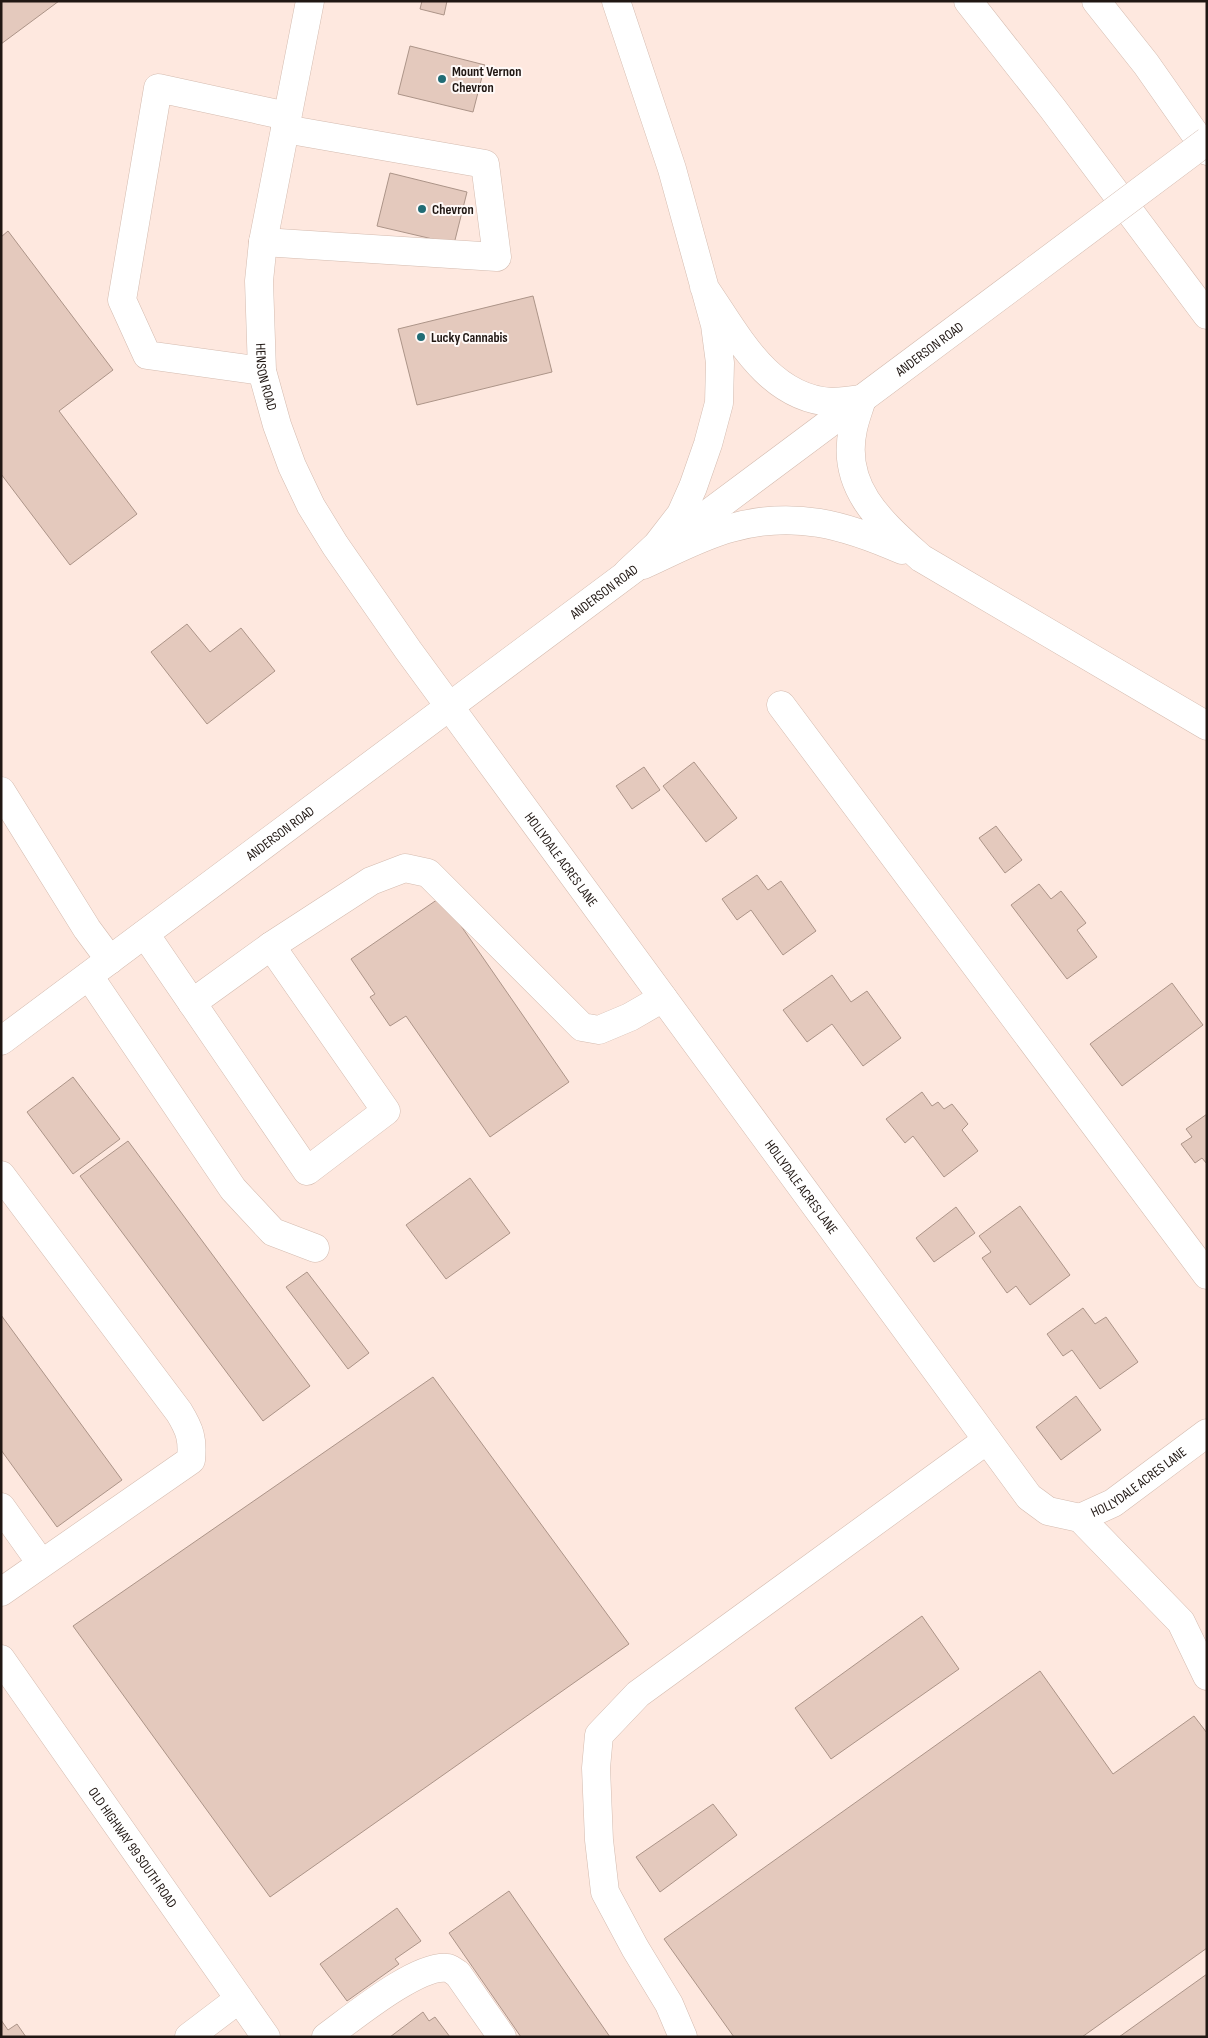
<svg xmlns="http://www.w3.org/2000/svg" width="1208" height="2038" viewBox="0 0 1208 2038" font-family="'Sofia Sans Condensed',sans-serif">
<rect width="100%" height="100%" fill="#fee8df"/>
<path fill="#e4c9bd" stroke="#ac9488" d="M 1,1 L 59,1 L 1,44 Z
M 422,1 L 447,1 L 444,15 L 420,9 Z
M 410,46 L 485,65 L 473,112 L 398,94 Z
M 390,173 L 467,192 L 454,244 L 377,226 Z
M 8,231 L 113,370 L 59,411 L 137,514 L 70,565 L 1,474 L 1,237 Z
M 533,296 L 552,372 L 417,405 L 398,329 Z
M 187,624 L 210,652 L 241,628 L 275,671 L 207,724 L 151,652 Z
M 694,762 L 737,818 L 706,842 L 663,786 Z
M 644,767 L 660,790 L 632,809 L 616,786 Z
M 996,826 L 1022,860 L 1005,873 L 979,838 Z
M 757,875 L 768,890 L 781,881 L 816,931 L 783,955 L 751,910 L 737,920 L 722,899 Z
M 1039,884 L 1051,899 L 1061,891 L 1086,923 L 1077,930 L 1097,957 L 1067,979 L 1011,905 Z
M 441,897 L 569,1082 L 490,1137 L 406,1016 L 390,1026 L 370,997 L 375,994 L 351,959 Z
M 832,975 L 851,1002 L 867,991 L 901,1038 L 863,1066 L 832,1024 L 807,1042 L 783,1010 Z
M 1172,983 L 1203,1025 L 1122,1086 L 1090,1044 Z
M 73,1077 L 120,1139 L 73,1174 L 27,1112 Z
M 922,1092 L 932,1106 L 938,1102 L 944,1109 L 952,1104 L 968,1124 L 962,1130 L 978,1151 L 944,1177 L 913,1136 L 905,1143 L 886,1119 Z
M 1207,1114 L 1207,1164 L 1202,1158 L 1195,1163 L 1181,1144 L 1192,1137 L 1186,1129 Z
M 128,1141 L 310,1386 L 263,1421 L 80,1176 Z
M 470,1178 L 510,1233 L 446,1279 L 406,1225 Z
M 1020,1206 L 1070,1275 L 1030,1305 L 1016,1286 L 1007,1293 L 982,1258 L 991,1252 L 979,1236 Z
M 956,1207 L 975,1233 L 934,1262 L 916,1238 Z
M 307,1272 L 369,1353 L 348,1369 L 286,1287 Z
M 1083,1308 L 1095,1324 L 1106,1317 L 1138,1362 L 1100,1389 L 1072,1350 L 1063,1356 L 1047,1334 Z
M 1,1315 L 122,1480 L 57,1527 L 1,1450 Z
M 433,1377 L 629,1644 L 270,1897 L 73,1626 Z
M 1076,1396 L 1101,1430 L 1061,1460 L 1036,1427 Z
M 922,1616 L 959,1669 L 831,1759 L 795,1708 Z
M 1040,1671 L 1113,1774 L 1194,1716 L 1207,1733 L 1207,1948 L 1082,2037 L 734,2037 L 664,1939 Z
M 713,1804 L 737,1835 L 660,1892 L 636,1857 Z
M 509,1891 L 610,2037 L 521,2037 L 449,1933 Z
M 397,1908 L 421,1941 L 395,1959 L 399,1964 L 347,2001 L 320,1964 Z
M 1207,1974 L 1207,2037 L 1119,2037 Z
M 423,2012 L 429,2021 L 435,2017 L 450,2037 L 390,2037 Z
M 1,2020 L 8,2030 L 17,2024 L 26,2037 L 1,2037 Z"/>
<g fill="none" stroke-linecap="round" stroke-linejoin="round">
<defs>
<g id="minor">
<path id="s1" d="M 310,1 L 263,242 L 259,281 L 262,371 L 277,425 L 292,466 L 311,506 L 335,545 L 408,650 L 1029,1497 L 1048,1511 L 1080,1518 L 1113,1503 L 1207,1433"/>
<path d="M 263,242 L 497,257 L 485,164 L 285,129"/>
<path d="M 262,371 L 147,355 L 122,300 L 158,88 L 287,116"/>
<path d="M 781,705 L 1207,1275"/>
<path d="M 1,791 L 87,929 L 110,960"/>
<path d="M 145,934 L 307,1171 L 386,1111 L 271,946"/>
<path d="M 89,976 L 233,1189 L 273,1232 L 315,1248"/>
<path d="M 192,1003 L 271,946 L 371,881 L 405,868 L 428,873 L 582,1027 L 599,1030 L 630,1017 L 663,998"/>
<path id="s2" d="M 1,1041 L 1036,269"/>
<path d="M 1,1175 L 179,1412 C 190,1430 193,1439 191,1460 L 1,1592"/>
<path d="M 1,1507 L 41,1563"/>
<path d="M 1080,1518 L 1181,1622 L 1207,1676"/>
<path id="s3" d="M 1,1659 L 266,2037"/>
<path d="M 189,2037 L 239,1999"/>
<path d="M 326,2037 C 351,2019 418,1963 448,1968 C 451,1969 455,1972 458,1974 L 502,2037"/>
<path d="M 683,2037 L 669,2004 L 635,1948 L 605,1892 L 599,1840 L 596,1768 L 599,1735 L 638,1694 L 987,1440"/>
</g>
<path id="highway" d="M 616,1 L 672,169 L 715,325 L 720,363 L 719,403 L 708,444 L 693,487 L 681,514 L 657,545 L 628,572
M 968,1 L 1053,109 L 1207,315
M 1096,1 L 1146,64 L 1207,151
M 704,287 C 736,333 767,398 831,402 C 841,402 852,400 862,399 C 859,409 855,419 853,429 C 840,488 882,523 921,558 L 1207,726
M 643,565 C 672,552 701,536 731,528 C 794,510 845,525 902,550"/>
</defs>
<use href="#minor" stroke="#d4bbaf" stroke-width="29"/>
<use href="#highway" stroke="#d4bbaf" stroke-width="29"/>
<use href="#minor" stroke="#fff" stroke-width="28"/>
<use href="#highway" stroke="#fff" stroke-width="28"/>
<defs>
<path id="minor-bridge" d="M 1036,269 L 1207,141"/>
</defs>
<use href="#minor-bridge" stroke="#d4bbaf" stroke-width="29" stroke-linecap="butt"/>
<use href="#minor-bridge" stroke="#fff" stroke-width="28"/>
</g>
<g fill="#216c75" stroke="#fff9f7" stroke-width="2">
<circle cx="442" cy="79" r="5"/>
<circle cx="422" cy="209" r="5"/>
<circle cx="421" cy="337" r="5"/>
</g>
<g text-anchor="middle" stroke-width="4" stroke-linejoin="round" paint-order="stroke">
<g font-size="14" font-weight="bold" fill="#201713" stroke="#fff9f7" text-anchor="start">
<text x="452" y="76">Mount Vernon<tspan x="452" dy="16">Chevron</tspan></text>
<text x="432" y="214">Chevron</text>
<text x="431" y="342">Lucky Cannabis</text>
</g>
<g font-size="14" fill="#201713" stroke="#fff9f7">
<text dy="5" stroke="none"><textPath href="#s2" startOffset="1158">ANDERSON ROAD</textPath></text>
<text dy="5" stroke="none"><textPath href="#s1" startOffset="381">HENSON ROAD</textPath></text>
<text dy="5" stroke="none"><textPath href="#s2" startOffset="752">ANDERSON ROAD</textPath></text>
<text dy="5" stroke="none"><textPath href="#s2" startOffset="348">ANDERSON ROAD</textPath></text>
<text dy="5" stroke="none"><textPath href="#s1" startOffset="952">HOLLYDALE ACRES LANE</textPath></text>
<text dy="5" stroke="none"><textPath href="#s1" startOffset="1358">HOLLYDALE ACRES LANE</textPath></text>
<text dy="5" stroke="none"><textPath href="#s1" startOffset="1868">HOLLYDALE ACRES LANE</textPath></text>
<text dy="5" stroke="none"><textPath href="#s3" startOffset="230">OLD HIGHWAY 99 SOUTH ROAD</textPath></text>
</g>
</g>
<rect width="1208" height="2038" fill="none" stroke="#201713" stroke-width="5"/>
</svg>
